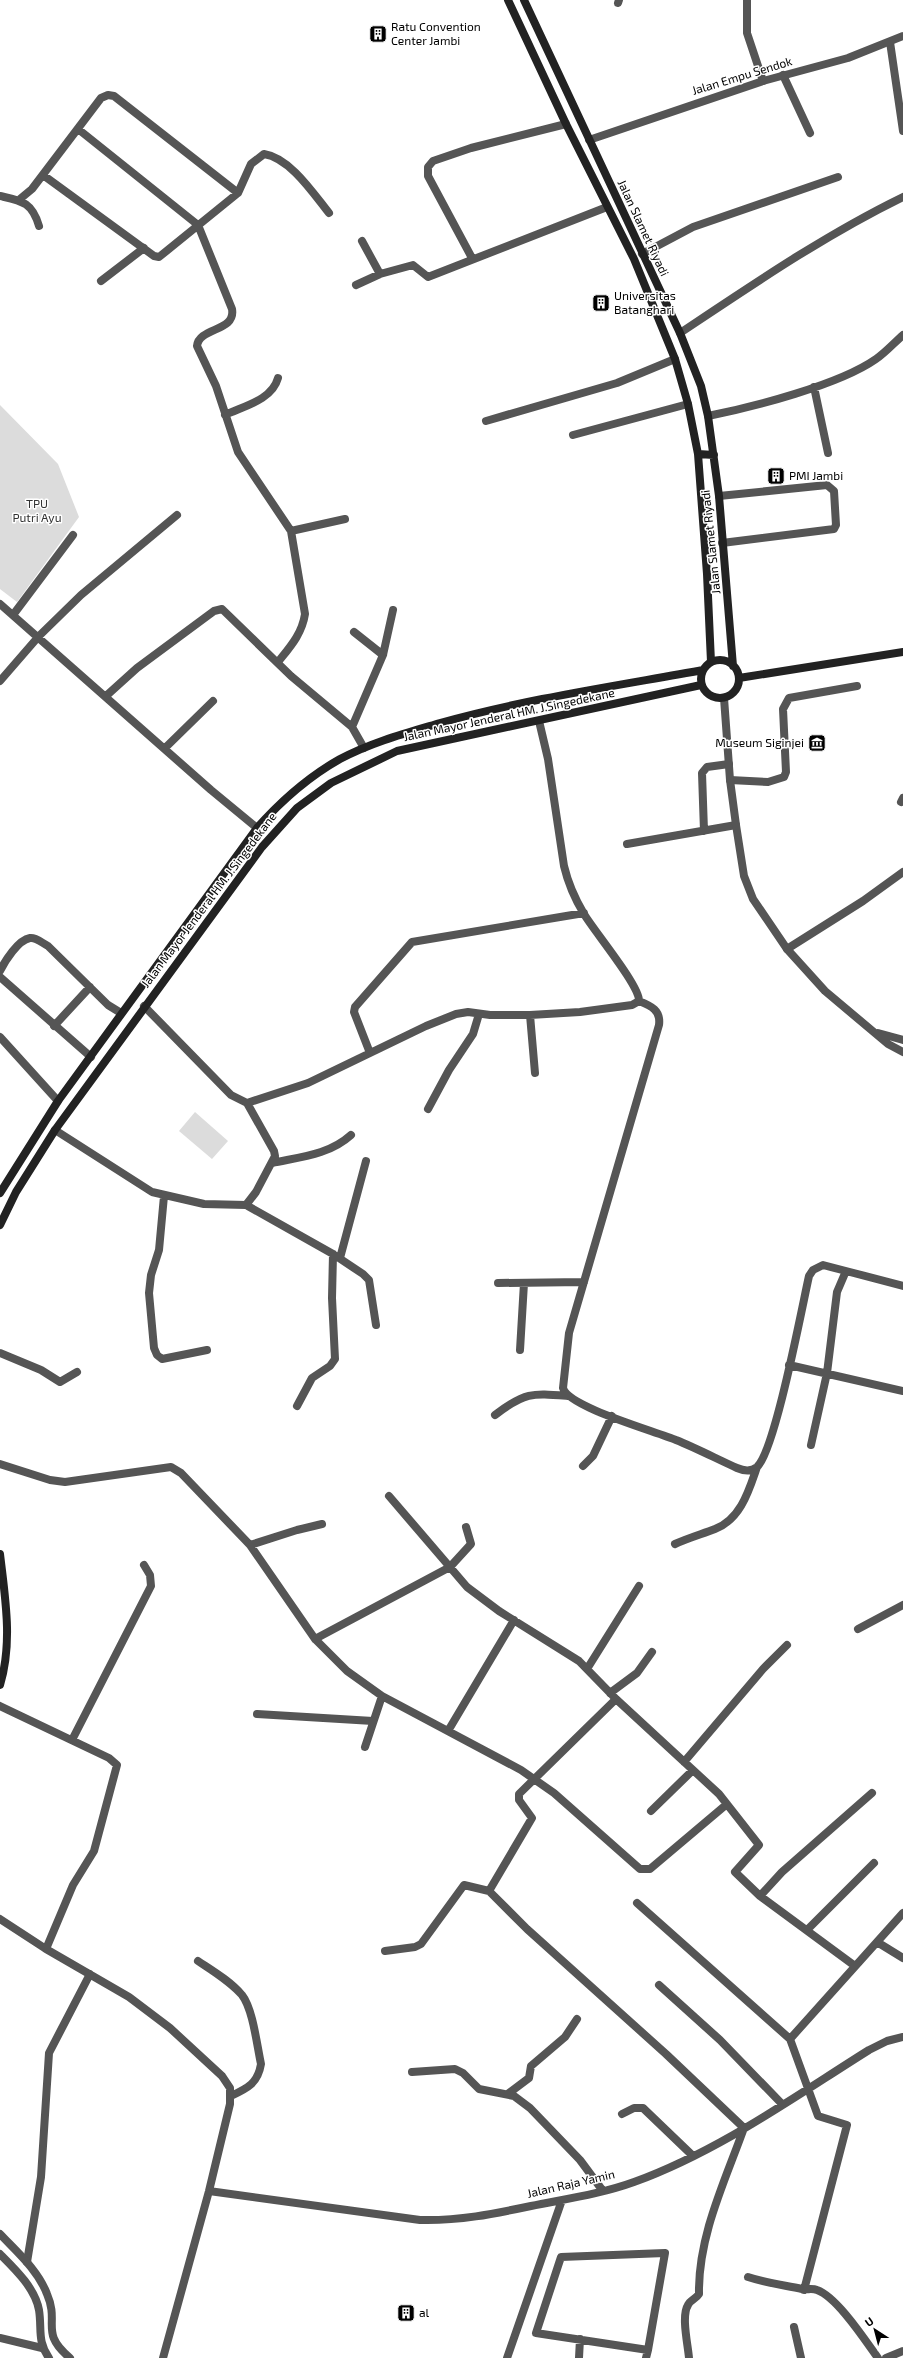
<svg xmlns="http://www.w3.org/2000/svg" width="903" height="2358" viewBox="0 0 903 2358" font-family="'Exo 2',sans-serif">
<rect width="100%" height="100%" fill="#fff"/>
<path fill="#dcdcdc" d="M 0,405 L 58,464 L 79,517 L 17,602 L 0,589 Z
M 195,1112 L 228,1141 L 212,1159 L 179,1131 Z"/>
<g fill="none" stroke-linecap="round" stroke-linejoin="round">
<path stroke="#555" stroke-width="8" d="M 747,0 L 747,33 L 763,81
M 618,3 L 619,0
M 890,42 L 903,131
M 783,75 L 810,133
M 78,129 L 198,225 L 232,309 C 236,332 199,327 197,346 L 216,386 L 238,452 L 291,531 L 305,614 C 302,634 290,647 278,662
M 43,175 L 154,256 L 159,257 L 238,193 L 251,164 L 264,154 C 290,158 313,193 329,213
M 0,196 C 22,201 32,202 39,226
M 20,199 L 32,189 L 101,98 L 108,95 L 114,96 L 238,193
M 362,241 L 380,274
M 642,254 L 693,227 L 838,177
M 472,258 L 428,176 L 428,167 L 433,161 L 471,148 L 566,124
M 101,281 L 144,248
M 356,285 L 380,274 L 413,265 L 428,277 L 607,207
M 680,333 C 752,285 825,235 903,197
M 814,387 L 828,453
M 225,415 C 244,406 272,400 278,378
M 708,416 C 753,407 839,385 876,359 C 885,353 894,343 903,335
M 486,421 L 617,383 L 675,359
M 573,435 L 688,404
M 719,496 L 827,485 L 834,491 L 836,525 L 834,529 L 722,543
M 291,531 L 345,519
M 0,604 L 211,790 L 257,828
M 13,615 L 73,535
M 354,632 L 383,655
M 0,681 L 39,636 L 81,595 L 177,515
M 106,696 L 137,668 L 214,611 L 222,609 L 291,676 L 352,727 L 364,748
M 539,721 L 548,759 L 564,866 C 568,883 575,899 584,914 C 594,931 640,986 639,1001
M 352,727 L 383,655 L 393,610
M 165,748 L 213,701
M 730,780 L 768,782 L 784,777 L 786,772 L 783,709 L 789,698 L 857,686
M 901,802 L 903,798
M 704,831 L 702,773 L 707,767 L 729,764
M 627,844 L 736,825
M 787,949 L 863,901 L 903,872
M 0,971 C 5,961 18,940 30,938 C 36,937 42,943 48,946 L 108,1005 L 121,1013
M 0,977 L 91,1057
M 639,1001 C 651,1006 661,1010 659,1025 L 569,1333 L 563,1388 C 568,1407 655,1431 676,1440 C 696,1448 717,1459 737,1468 C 744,1471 751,1472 757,1467 C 775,1451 802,1307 809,1276 L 813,1270 L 823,1265 L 846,1271
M 144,1006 L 231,1095 L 247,1103 L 308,1083 L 426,1026 L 456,1014 L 468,1012 L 490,1015 L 530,1015 L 580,1012 L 632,1005 L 639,1001
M 530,1015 L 535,1073
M 54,1026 L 90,987
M 0,1037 L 58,1101
M 370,1053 L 354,1012 L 355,1007 L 412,942 L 584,913
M 428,1109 L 449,1070 L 473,1034 L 479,1014
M 55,1130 L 152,1192 L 204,1204 L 246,1205 L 333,1254 L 363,1274 L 369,1280 L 376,1325
M 272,1163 C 300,1157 329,1155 351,1135
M 164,1196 L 159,1250 L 151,1275 L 149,1293 L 154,1348 L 157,1355 L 162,1359 L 207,1350
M 246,1205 L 256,1192 L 275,1156 L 274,1151 L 247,1103
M 340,1258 L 366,1161
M 498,1283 L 584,1282
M 520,1350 L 524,1283
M 0,1353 L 41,1370 L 60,1382 L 77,1372
M 789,1365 L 903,1391
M 297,1406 L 312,1378 L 330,1366 L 335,1359 L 332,1298 L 333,1254
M 495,1415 C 525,1392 532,1393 568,1396
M 811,1445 L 827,1373 L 837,1292 L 846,1271 L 903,1286
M 0,1464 L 50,1480 L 65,1482 L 171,1467 L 181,1473 L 250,1545 L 315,1639 L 347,1671 L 382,1696 L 521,1770 L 554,1793 L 640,1869 L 650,1869 L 727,1804
M 583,1466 L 593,1456 L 612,1416
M 389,1496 L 467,1587 L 499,1611 L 579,1661 L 616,1699 L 719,1794 L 759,1845 L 735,1872 L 760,1896
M 675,1544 C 688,1538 702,1534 715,1529 C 741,1519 749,1490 757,1467
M 250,1545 L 297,1530 L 322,1524
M 858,1629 L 903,1605
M 315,1639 L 450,1567 L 471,1544 L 466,1527
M 587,1669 L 639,1586
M 610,1693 L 637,1673 L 652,1652
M 0,1706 L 109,1758 L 117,1765 L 94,1851 L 73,1885 L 46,1949
M 257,1714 L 373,1721
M 448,1731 L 514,1620
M 72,1740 L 151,1586 L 150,1575 L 144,1565
M 365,1747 L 382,1696
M 684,1762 L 763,1669 L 787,1645
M 651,1811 L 693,1770
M 489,1891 L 532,1818 L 519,1800 L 519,1794 L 616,1699
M 637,1903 L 790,2039 L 818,2116 L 847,2125 L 804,2290
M 0,1919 L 46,1949 L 129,1997 L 170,2028 L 222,2076 L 230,2088 L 230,2104 L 209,2191 L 163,2358
M 808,1929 L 874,1863
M 877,1942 L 903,1958
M 385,1951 L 415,1947 L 421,1944 L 464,1885 L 489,1891 L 527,1929 L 666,2054 L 744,2128 C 725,2181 698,2236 699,2294 C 696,2299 690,2300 688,2305 C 681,2316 688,2345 689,2358
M 198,1961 C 213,1971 230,1981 242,1995 C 253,2009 257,2046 261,2064 C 258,2083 248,2088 231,2096
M 855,1966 L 760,1896 L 782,1872 L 872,1793
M 659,1985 L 720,2040 L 782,2104
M 790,2039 L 903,1913
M 412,2072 L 455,2069 L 463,2073 L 479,2089 L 514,2096 L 530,2108 L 580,2160 L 603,2191
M 509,2093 L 529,2078 L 531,2066 L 565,2037 L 577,2019
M 622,2114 L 634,2108 L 643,2108 L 693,2156
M 209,2191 L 420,2220 C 459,2221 493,2214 531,2206 C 565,2199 601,2194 634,2182 C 719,2151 794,2097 869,2050 L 887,2041 L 903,2037
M 27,2262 L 41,2177 L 49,2053 L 90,1974
M 748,2277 C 766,2283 783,2285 802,2289 C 807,2290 812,2288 817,2290 C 837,2297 865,2340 878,2358
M 794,2327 L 801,2358
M 0,2338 L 42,2348
M 507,2358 L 562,2200
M 579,2358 L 580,2339
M 646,2358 L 648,2350 L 665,2253 L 561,2257 L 536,2333 L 648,2350"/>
<path stroke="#555" stroke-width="8" d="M 589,140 L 763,81 L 848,58 L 903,36
M 724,698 L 730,780 L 736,825 L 744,876 L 753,899 L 787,949 L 825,991 L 888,1044 L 903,1052
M 878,1033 L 903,1040
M 0,2234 C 17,2252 38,2270 47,2294 C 60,2324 39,2332 70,2358
M 0,2254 C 15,2269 35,2288 39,2310 C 42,2329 37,2341 49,2358
M 886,2358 L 903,2351"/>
<path stroke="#222" stroke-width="8" d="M 508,0 L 566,124 L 634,259 L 675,359 L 688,404 L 698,454 L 707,574 L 711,662
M 524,0 L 680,333 L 701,386 L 708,416 L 719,496 L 733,666
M 698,454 L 714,455
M701 679a19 19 0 1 1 38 0a19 19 0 1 1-38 0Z
M 739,678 L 903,652
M 0,1193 L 58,1101 L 257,828 C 281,801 308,777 340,759 C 372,742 406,733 440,723 C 526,699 615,686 703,670
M 0,1225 L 16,1192 L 55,1130 L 262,847 L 297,808 L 331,783 L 397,751 L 701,685
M 0,1554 C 5,1597 13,1642 0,1685"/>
</g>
<defs>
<symbol id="building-square" viewBox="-11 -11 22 22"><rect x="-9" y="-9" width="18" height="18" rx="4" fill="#000" stroke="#fff"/><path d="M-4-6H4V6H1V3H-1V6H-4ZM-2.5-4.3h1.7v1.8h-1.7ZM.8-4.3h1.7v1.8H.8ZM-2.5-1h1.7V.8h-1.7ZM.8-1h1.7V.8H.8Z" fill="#fff"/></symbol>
<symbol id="museum-square" viewBox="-11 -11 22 22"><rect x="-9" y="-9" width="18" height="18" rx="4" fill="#000" stroke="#fff"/><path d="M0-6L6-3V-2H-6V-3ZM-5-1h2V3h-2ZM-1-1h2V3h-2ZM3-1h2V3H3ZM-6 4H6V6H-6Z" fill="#fff"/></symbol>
</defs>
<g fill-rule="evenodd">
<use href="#building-square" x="368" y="24" width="20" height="20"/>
<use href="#building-square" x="591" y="293" width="20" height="20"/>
<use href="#building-square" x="766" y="466" width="20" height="20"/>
<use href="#museum-square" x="807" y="733" width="20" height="20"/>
<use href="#building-square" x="396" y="2303" width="20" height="20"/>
</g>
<g text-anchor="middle" stroke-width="3" stroke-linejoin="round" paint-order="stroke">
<g font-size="12" fill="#000" stroke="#fff" text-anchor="start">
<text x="391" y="31">Ratu Convention<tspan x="391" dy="14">Center Jambi</tspan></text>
<text x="614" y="300">Universitas<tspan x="614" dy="14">Batanghari</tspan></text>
<text x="789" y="480">PMI Jambi</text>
<text x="804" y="747" text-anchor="end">Museum Siginjei</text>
<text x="419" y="2317">al</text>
</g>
<g font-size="12" fill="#000" stroke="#fff">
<text transform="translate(742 76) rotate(-17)" y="4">Jalan Empu Sendok</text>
<text transform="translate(643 228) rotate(65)" y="4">Jalan Slamet Riyadi</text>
<text transform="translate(711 542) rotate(-96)" y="4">Jalan Slamet Riyadi</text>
<text transform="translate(509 715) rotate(-12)" y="4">Jalan Mayor Jenderal HM. J.Singedekane</text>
<text transform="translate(209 900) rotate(-53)" y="4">Jalan Mayor Jenderal HM. J.Singedekane</text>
<text transform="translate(571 2184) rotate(-13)" y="4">Jalan Raja Yamin</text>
</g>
<g font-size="12" fill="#333" stroke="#fff">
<text x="37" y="508">TPU<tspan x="37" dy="14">Putri Ayu</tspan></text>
</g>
</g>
<g transform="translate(875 2330) rotate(324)" stroke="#ffffff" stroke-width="3" paint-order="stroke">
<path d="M0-3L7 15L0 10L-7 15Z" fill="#000000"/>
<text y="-6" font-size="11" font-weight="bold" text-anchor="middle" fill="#000000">U</text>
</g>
</svg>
